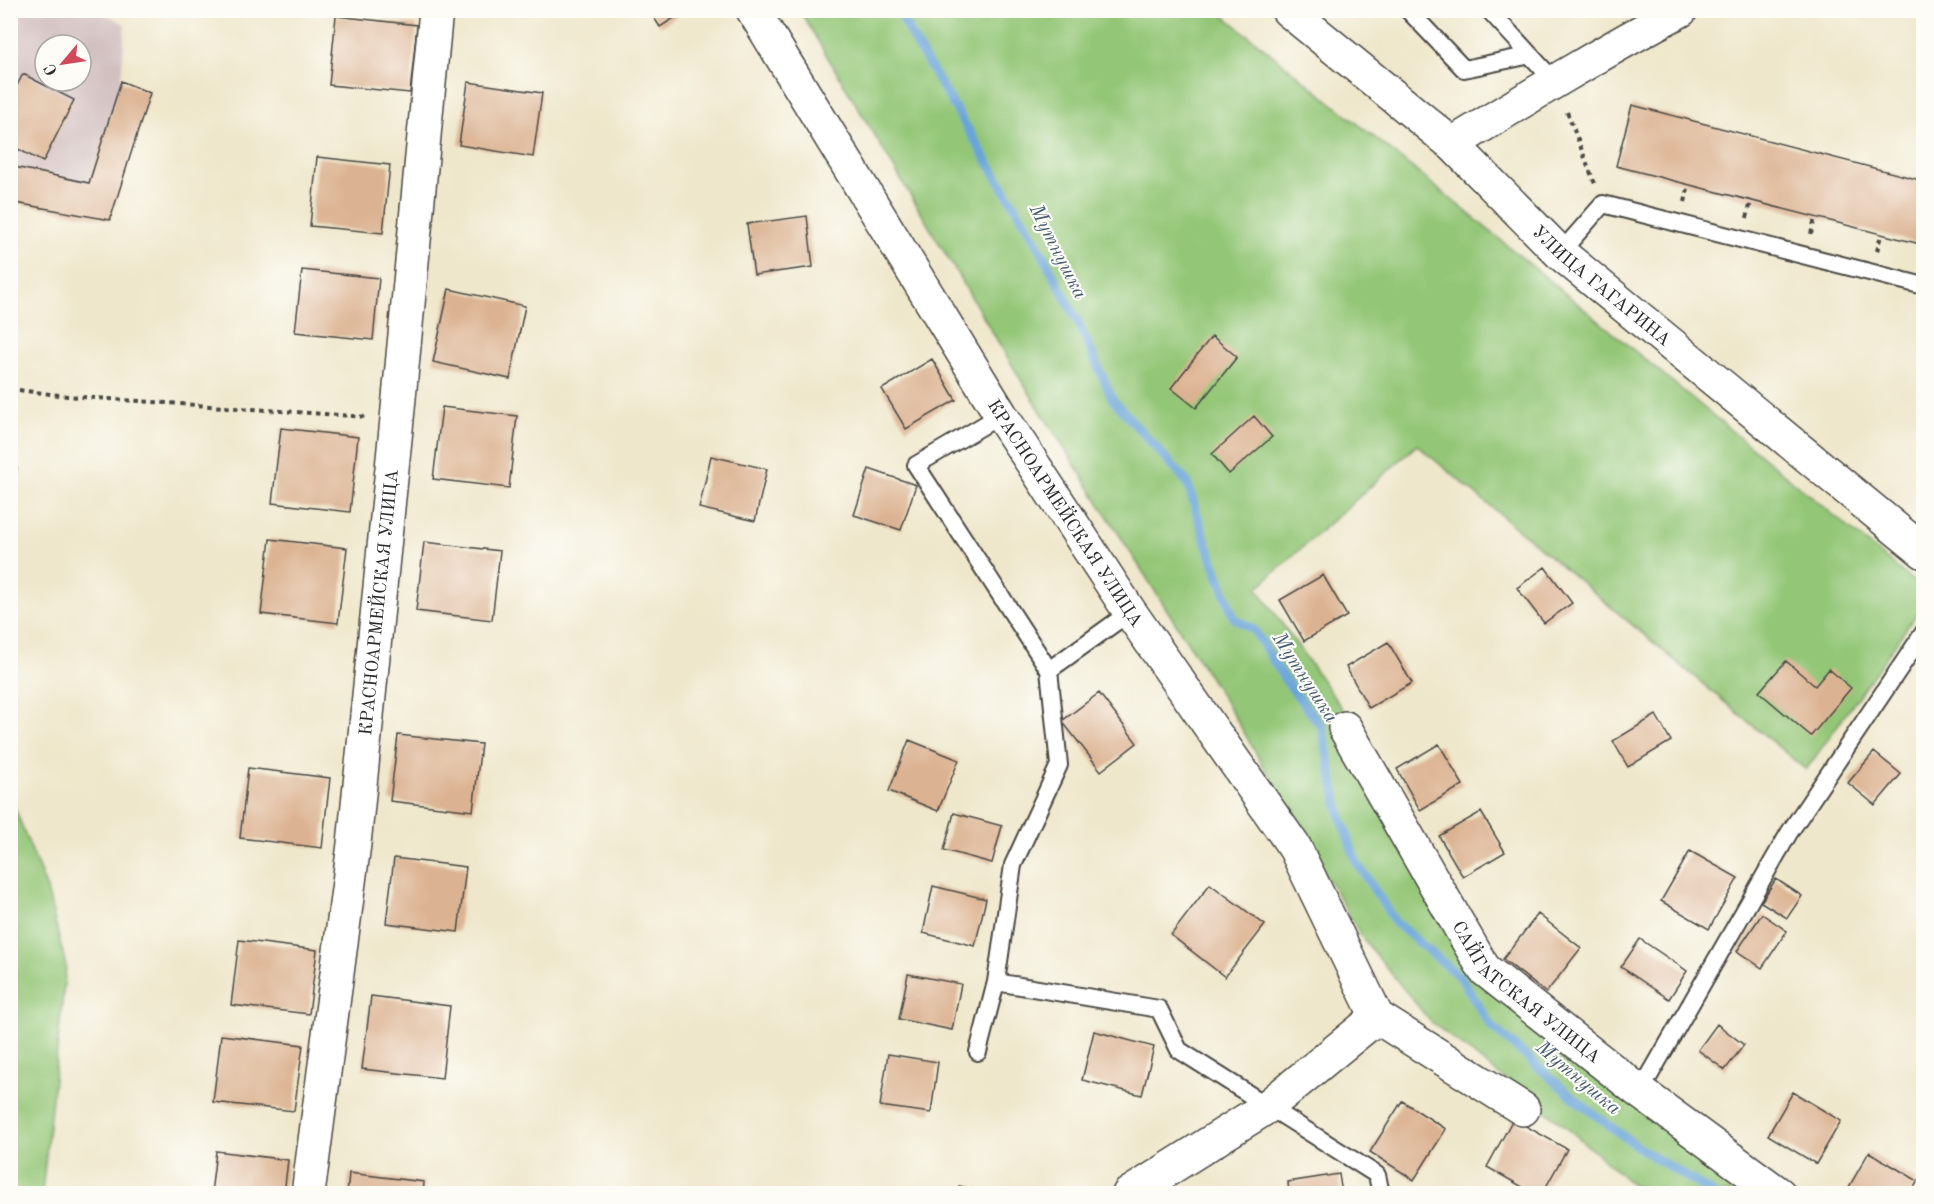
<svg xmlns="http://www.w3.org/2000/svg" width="1934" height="1204" viewBox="0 0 1934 1204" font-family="'Old Standard TT',serif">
<rect width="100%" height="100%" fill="#fdfcf7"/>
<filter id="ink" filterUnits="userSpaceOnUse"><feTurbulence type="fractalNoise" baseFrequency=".0167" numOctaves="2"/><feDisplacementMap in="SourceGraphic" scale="12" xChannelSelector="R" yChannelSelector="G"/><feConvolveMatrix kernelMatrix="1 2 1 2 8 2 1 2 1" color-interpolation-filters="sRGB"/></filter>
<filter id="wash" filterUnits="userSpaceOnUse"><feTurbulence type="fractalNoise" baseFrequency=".008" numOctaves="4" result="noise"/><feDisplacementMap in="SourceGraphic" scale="24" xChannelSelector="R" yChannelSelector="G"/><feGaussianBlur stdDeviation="1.35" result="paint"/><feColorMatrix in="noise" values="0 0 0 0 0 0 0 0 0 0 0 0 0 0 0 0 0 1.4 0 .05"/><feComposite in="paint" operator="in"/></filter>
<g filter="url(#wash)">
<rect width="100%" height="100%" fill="#efe7cb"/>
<path fill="#d2bfc0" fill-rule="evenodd" d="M 10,11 L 98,11 L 125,24 L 121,81 L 150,93 L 110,220 L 11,202 ZM 45,45 L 81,45 L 81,81 L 45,81 Z"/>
<path fill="#93c676" stroke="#5f7850" stroke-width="1.5" d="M 800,11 L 1218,11 L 1462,208 L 1923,589 L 1923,605 L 1806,770 L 1417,445 L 1257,588 L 1348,717 L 1477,975 L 1763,1193 L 1642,1193 L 1565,1126 L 1430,1021 L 1363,939 L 1235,717 L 1021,380 Z
M 10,796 L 47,889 L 66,966 L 42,1193 L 11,1193 Z"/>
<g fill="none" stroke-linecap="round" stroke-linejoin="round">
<path stroke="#69a4d9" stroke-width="9" d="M 899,10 L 909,32 L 1034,238 L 1078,322 L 1113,400 L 1187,482 L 1205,539 L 1234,618 L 1254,630 L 1286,681 L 1322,727 L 1340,814 L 1356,861 L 1395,922 L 1461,978 L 1491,1026 L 1581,1104 L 1638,1147 L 1714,1194"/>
</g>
<g id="blocks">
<path fill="#dcb392" d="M 649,10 L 687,10 L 660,27 Z
M 336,16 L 417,25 L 410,93 L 329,85 Z
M 23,74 L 74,100 L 43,162 L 10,145 L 10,99 Z
M 121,81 L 150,93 L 110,220 L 10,202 L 10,166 L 89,183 Z
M 468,82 L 542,93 L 533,157 L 459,145 Z
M 1632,105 L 1924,181 L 1924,245 L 1616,166 Z
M 317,157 L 390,165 L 383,233 L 310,226 Z
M 807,216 L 813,267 L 754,275 L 747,224 Z
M 302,270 L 379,278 L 373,340 L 295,332 Z
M 449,289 L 525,306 L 510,379 L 433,362 Z
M 1212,336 L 1237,357 L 1196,408 L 1171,388 Z
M 932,359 L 956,400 L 906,429 L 882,389 Z
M 442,407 L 517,416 L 509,488 L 433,479 Z
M 1254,416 L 1272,437 L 1229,474 L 1212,454 Z
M 281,428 L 358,437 L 350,512 L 272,503 Z
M 711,456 L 767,469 L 755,521 L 699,508 Z
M 10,467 L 17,468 L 12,512 L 10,512 Z
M 869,469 L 916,485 L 901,530 L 854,515 Z
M 270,539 L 347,548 L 338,623 L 261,614 Z
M 424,542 L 500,551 L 492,620 L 416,611 Z
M 1545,567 L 1572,603 L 1544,623 L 1517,588 Z
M 1323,575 L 1347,616 L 1304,641 L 1280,600 Z
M 1388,642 L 1412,683 L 1369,708 L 1346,667 Z
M 1786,661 L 1815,686 L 1829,669 L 1851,688 L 1811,736 L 1759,692 Z
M 1099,693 L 1137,743 L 1101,771 L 1062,721 Z
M 1656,715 L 1671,741 L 1628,767 L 1613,741 Z
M 398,735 L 481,744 L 473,811 L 390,801 Z
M 909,740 L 959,760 L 938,811 L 889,791 Z
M 1439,744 L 1463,785 L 1420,810 L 1397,769 Z
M 1874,752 L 1901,774 L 1875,805 L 1848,783 Z
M 248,768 L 330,778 L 322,848 L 240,838 Z
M 1481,812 L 1505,852 L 1463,877 L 1439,836 Z
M 954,813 L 1002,826 L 992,863 L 944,850 Z
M 1690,851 L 1738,878 L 1709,929 L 1661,901 Z
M 394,858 L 466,867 L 458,932 L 386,923 Z
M 1776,879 L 1802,896 L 1787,918 L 1761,902 Z
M 1210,884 L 1265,925 L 1225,977 L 1171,935 Z
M 933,886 L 986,899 L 975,946 L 923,933 Z
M 1538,914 L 1581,948 L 1546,993 L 1503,959 Z
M 1762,914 L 1787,931 L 1762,968 L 1737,951 Z
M 1640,939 L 1687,971 L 1669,999 L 1621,967 Z
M 239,940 L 317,950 L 309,1014 L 231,1005 Z
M 908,974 L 961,984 L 952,1030 L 899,1019 Z
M 371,996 L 450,1006 L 442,1078 L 362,1069 Z
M 1717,1024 L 1744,1045 L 1725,1070 L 1698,1050 Z
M 1094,1031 L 1154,1047 L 1142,1095 L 1082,1080 Z
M 221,1035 L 303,1045 L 294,1111 L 213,1102 Z
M 888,1054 L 938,1062 L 931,1113 L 880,1106 Z
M 1793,1092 L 1841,1121 L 1816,1164 L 1768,1135 Z
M 1402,1101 L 1446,1129 L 1414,1180 L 1370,1152 Z
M 1513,1119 L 1567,1149 L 1542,1194 L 1535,1194 L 1487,1167 Z
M 216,1151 L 288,1160 L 284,1194 L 211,1194 Z
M 1869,1152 L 1918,1181 L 1910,1194 L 1845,1194 Z
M 349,1173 L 424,1182 L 423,1194 L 347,1194 Z
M 1339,1174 L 1342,1194 L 1289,1194 L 1288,1182 Z
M 959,1186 L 991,1192 L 991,1194 L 958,1194 Z"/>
</g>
</g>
<g filter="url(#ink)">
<use href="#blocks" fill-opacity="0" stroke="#484743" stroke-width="1.5"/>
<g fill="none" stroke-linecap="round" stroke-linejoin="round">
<defs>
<path id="service" d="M 1408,10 L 1464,69 L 1531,55
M 1489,10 L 1554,81
M 1560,253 L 1603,204 L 1924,286
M 1049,670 L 1130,612
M 996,982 L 1159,1009 L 1179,1050 L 1377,1175 L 1381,1194
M 978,1052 L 996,982 L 1013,865 L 1059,765 L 1049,670 L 916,465 L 1001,415
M 1640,1092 L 1789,833 L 1924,632"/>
<g id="minor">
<path id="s1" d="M 753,10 L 1001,415 L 1130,612 L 1295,848 L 1377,1017 L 1523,1109"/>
<path id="s2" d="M 1288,10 L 1452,144 L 1560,253 L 1924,552"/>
<path d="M 1452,144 C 1527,98 1602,52 1681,10"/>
<path id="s3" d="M 1345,728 L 1484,969 L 1640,1092 L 1779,1194"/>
<path id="s4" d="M 308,1194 L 354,844 L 397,419 L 436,10"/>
<path d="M 1129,1194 L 1267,1107 L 1377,1017"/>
</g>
</defs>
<use href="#service" stroke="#484743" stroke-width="20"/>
<use href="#minor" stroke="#484743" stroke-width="36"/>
<path stroke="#484743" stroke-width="4" stroke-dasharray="4.5 4.5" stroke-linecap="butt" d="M 1567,112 L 1595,184
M 1685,202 L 1689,185
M 1747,218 L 1751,201
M 1811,234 L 1815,218
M 1877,251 L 1881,235
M 10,389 L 67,396 L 367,417"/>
<use href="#service" stroke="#fff" stroke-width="16"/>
<use href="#minor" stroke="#fff" stroke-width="33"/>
</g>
</g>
<g text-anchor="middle" stroke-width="4.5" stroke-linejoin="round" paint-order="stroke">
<g font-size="18" fill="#2b2b2b" stroke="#fdfcf7">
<text dy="6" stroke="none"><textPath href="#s2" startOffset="418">УЛИЦА ГАГАРИНА</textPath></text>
<text dy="6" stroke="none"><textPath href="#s1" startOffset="592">КРАСНОАРМЕЙСКАЯ УЛИЦА</textPath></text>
<text dy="6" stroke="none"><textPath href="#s4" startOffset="596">КРАСНОАРМЕЙСКАЯ УЛИЦА</textPath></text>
<text dy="6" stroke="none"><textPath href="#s3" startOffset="324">САЙГАТСКАЯ УЛИЦА</textPath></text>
</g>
<g font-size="20" font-style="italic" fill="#445b71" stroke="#fdfcf7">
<text transform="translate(1059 251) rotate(63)" y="7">Мутнушка</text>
<text transform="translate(1306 677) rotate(57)" y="7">Мутнушка</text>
<text transform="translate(1579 1077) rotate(40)" y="7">Мутнушка</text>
</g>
</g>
<rect width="1934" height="1204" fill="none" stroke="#fdfcf7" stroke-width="36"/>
<g transform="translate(63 63) rotate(241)"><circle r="28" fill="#fdfcf7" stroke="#a9a8a5" stroke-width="1.5"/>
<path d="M0-4.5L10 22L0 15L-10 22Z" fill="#d1495b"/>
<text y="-9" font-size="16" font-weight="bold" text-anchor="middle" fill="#2b2b2b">С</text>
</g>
</svg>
